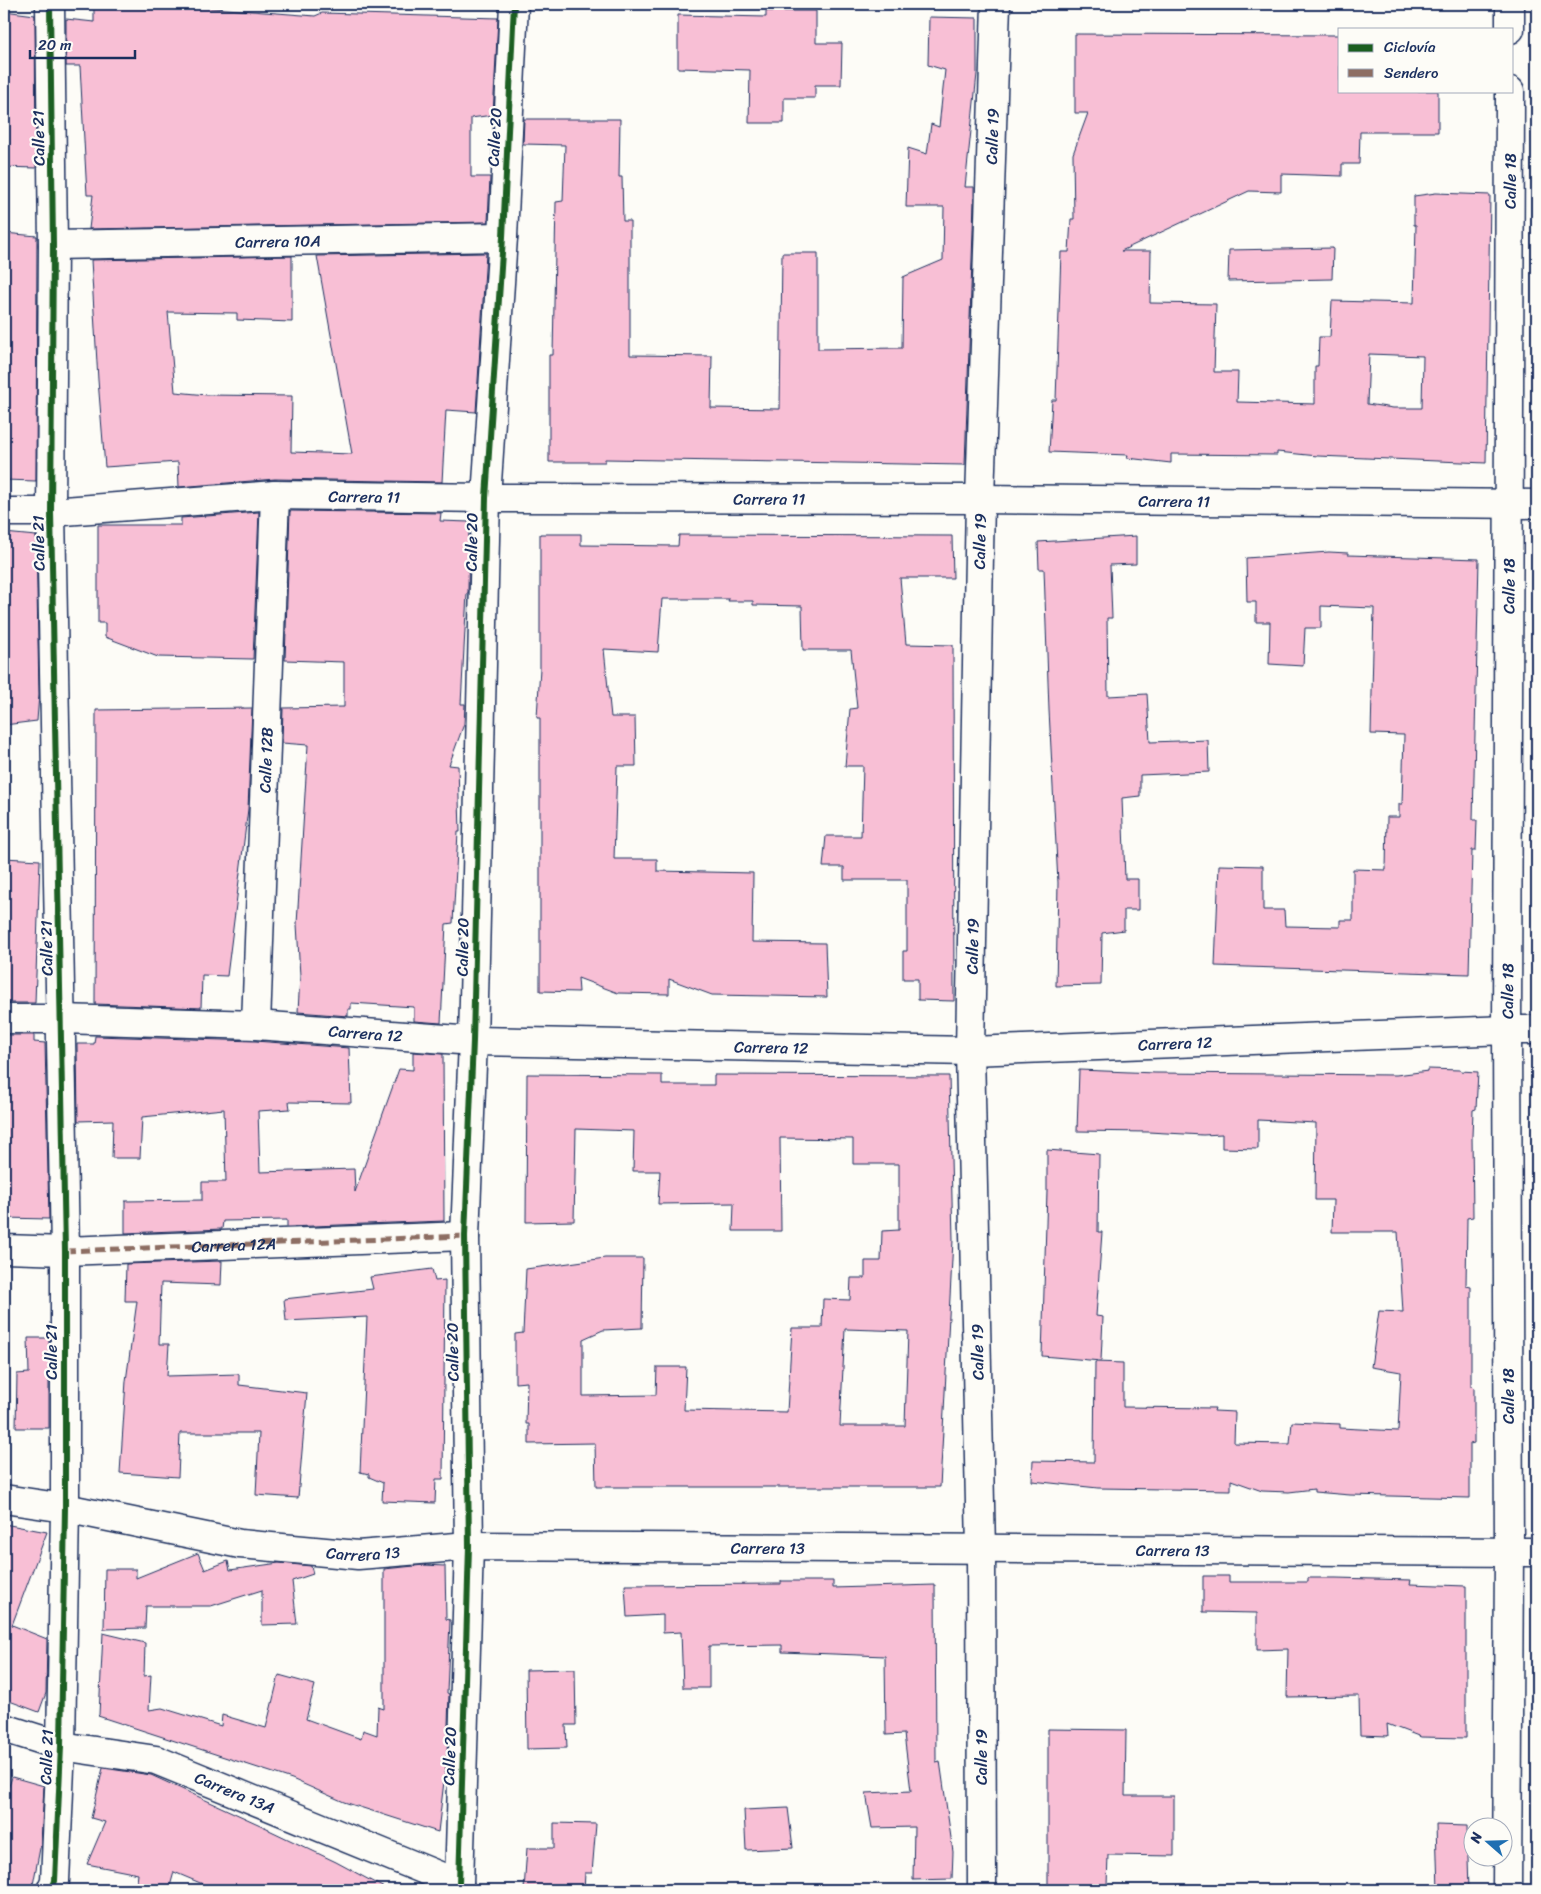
<svg xmlns="http://www.w3.org/2000/svg" width="1541" height="1894" viewBox="0 0 1541 1894" font-family="Sriracha,sans-serif">
<rect width="100%" height="100%" fill="#fdfcf7"/>
<filter id="ink" filterUnits="userSpaceOnUse"><feTurbulence type="fractalNoise" baseFrequency=".02" numOctaves="2"/><feDisplacementMap in="SourceGraphic" scale="10" xChannelSelector="R" yChannelSelector="G"/><feConvolveMatrix kernelMatrix="1 2 1 2 8 2 1 2 1" color-interpolation-filters="sRGB"/></filter>
<g filter="url(#ink)">
<path fill="#f8bfd5" stroke="#1b2f5e" fill-rule="evenodd" d="M 94,4 L 201,7 L 315,16 L 322,13 L 498,18 L 493,115 L 471,118 L 471,177 L 490,177 L 488,222 L 89,229 L 93,195 L 87,195 L 80,66 L 66,66 L 66,19 L 94,22 Z
M 4,11 L 35,15 L 36,168 L 4,167 Z
M 766,11 L 816,11 L 816,43 L 842,43 L 841,85 L 815,85 L 815,98 L 784,98 L 784,123 L 749,123 L 750,70 L 678,68 L 678,15 L 766,17 Z
M 929,17 L 977,18 L 977,74 L 965,187 L 974,187 L 974,201 L 965,465 L 605,459 L 605,462 L 549,462 L 549,355 L 553,355 L 556,202 L 563,201 L 565,145 L 523,144 L 524,119 L 620,119 L 619,177 L 622,177 L 623,221 L 630,221 L 630,355 L 712,356 L 711,408 L 780,409 L 782,253 L 818,253 L 818,349 L 902,348 L 903,277 L 943,260 L 944,207 L 906,207 L 908,148 L 927,154 L 931,124 L 939,127 L 945,70 L 928,65 Z
M 1075,34 L 1340,35 L 1340,91 L 1438,91 L 1438,132 L 1360,132 L 1359,164 L 1342,164 L 1342,176 L 1281,174 L 1281,192 L 1249,191 L 1121,251 L 1151,251 L 1150,303 L 1216,304 L 1214,372 L 1238,372 L 1237,402 L 1315,404 L 1315,366 L 1318,366 L 1319,337 L 1330,337 L 1332,301 L 1414,303 L 1416,225 L 1414,225 L 1414,196 L 1436,193 L 1490,195 L 1486,463 L 1318,456 L 1277,452 L 1277,455 L 1171,454 L 1171,463 L 1127,458 L 1128,455 L 1049,452 L 1052,400 L 1056,400 L 1061,252 L 1069,252 L 1071,219 L 1074,219 L 1073,154 L 1088,113 L 1075,113 ZM 1369,354 L 1423,356 L 1422,408 L 1393,408 L 1367,404 Z
M 4,233 L 37,236 L 36,481 L 4,480 Z
M 1333,248 L 1332,279 L 1228,281 L 1229,250 Z
M 486,253 L 476,412 L 446,410 L 442,482 L 275,479 L 179,487 L 178,462 L 105,467 L 98,380 L 91,260 L 292,256 L 292,322 L 237,320 L 237,313 L 168,312 L 175,392 L 207,395 L 292,396 L 291,452 L 352,454 L 317,256 Z
M 290,511 L 441,513 L 440,521 L 469,522 L 468,593 L 467,593 L 461,704 L 465,704 L 464,724 L 449,765 L 458,766 L 460,832 L 458,832 L 453,923 L 446,924 L 441,1023 L 414,1021 L 414,1007 L 351,1003 L 351,1009 L 348,1009 L 348,1016 L 298,1012 L 300,976 L 297,924 L 308,745 L 282,743 L 283,708 L 344,707 L 344,662 L 285,660 Z
M 259,512 L 253,659 L 158,657 L 105,637 L 105,623 L 98,623 L 98,525 L 181,525 L 181,518 Z
M 4,533 L 36,536 L 39,694 L 37,721 L 4,725 Z
M 540,534 L 581,534 L 581,545 L 678,546 L 679,535 L 952,536 L 953,578 L 900,578 L 906,644 L 953,645 L 954,1001 L 918,1000 L 918,979 L 903,979 L 903,951 L 907,951 L 907,880 L 844,880 L 844,867 L 823,867 L 826,836 L 861,836 L 863,766 L 845,766 L 850,709 L 857,708 L 851,650 L 803,650 L 802,606 L 753,605 L 753,601 L 728,601 L 729,599 L 662,599 L 658,652 L 604,649 L 611,717 L 635,717 L 636,766 L 617,766 L 614,859 L 657,859 L 657,871 L 753,873 L 752,942 L 825,943 L 827,997 L 712,995 L 669,979 L 669,994 L 618,993 L 578,978 L 579,992 L 540,991 L 540,718 L 537,718 L 540,668 Z
M 1136,536 L 1136,564 L 1110,565 L 1112,618 L 1107,618 L 1108,696 L 1147,694 L 1150,742 L 1208,740 L 1209,772 L 1140,775 L 1140,796 L 1122,798 L 1125,879 L 1138,879 L 1138,910 L 1124,910 L 1124,930 L 1102,933 L 1101,985 L 1056,986 L 1058,883 L 1049,710 L 1044,569 L 1039,569 L 1038,542 Z
M 1329,552 L 1348,553 L 1348,555 L 1479,559 L 1473,820 L 1477,820 L 1476,850 L 1472,850 L 1469,974 L 1215,966 L 1219,865 L 1263,866 L 1263,910 L 1284,910 L 1285,926 L 1340,927 L 1340,920 L 1353,920 L 1353,869 L 1386,870 L 1387,817 L 1399,817 L 1399,804 L 1402,804 L 1404,735 L 1371,734 L 1374,608 L 1321,606 L 1321,628 L 1305,628 L 1303,666 L 1269,664 L 1270,622 L 1256,622 L 1256,602 L 1247,602 L 1246,558 Z
M 252,708 L 248,809 L 227,976 L 202,975 L 201,1008 L 95,1004 L 96,710 Z
M 4,858 L 40,860 L 35,1003 L 4,1003 Z
M 4,1035 L 34,1035 L 34,1042 L 45,1043 L 49,1219 L 4,1218 Z
M 95,1036 L 255,1041 L 349,1048 L 351,1103 L 289,1102 L 290,1109 L 258,1111 L 260,1172 L 354,1169 L 355,1192 L 399,1069 L 413,1070 L 413,1052 L 443,1054 L 444,1221 L 287,1227 L 287,1220 L 223,1221 L 222,1229 L 125,1233 L 125,1201 L 202,1200 L 202,1182 L 226,1182 L 224,1109 L 142,1117 L 140,1158 L 112,1158 L 113,1120 L 78,1121 L 77,1044 L 94,1044 Z
M 1428,1069 L 1460,1070 L 1460,1071 L 1478,1072 L 1476,1109 L 1473,1110 L 1472,1136 L 1473,1217 L 1467,1218 L 1466,1286 L 1471,1287 L 1471,1386 L 1474,1387 L 1474,1443 L 1470,1444 L 1470,1498 L 1350,1495 L 1314,1492 L 1314,1489 L 1289,1492 L 1262,1491 L 1231,1480 L 1231,1490 L 1098,1488 L 1032,1481 L 1033,1461 L 1094,1462 L 1095,1362 L 1123,1363 L 1123,1407 L 1215,1408 L 1214,1411 L 1235,1412 L 1234,1443 L 1290,1444 L 1292,1422 L 1340,1424 L 1340,1428 L 1398,1431 L 1401,1372 L 1371,1367 L 1379,1311 L 1403,1312 L 1398,1232 L 1332,1232 L 1333,1200 L 1315,1200 L 1316,1123 L 1258,1120 L 1258,1149 L 1222,1148 L 1222,1134 L 1203,1135 L 1148,1132 L 1077,1131 L 1079,1070 L 1155,1073 L 1396,1075 L 1428,1071 Z
M 527,1074 L 662,1075 L 662,1085 L 714,1085 L 714,1075 L 949,1076 L 953,1240 L 940,1487 L 596,1487 L 595,1443 L 529,1444 L 529,1424 L 526,1424 L 527,1382 L 515,1383 L 515,1334 L 523,1333 L 526,1269 L 605,1258 L 643,1258 L 642,1328 L 603,1330 L 583,1339 L 583,1396 L 656,1395 L 657,1367 L 686,1367 L 684,1410 L 787,1412 L 792,1328 L 822,1328 L 823,1299 L 850,1300 L 851,1278 L 865,1278 L 865,1261 L 881,1261 L 882,1231 L 899,1230 L 899,1164 L 853,1164 L 853,1139 L 780,1138 L 781,1231 L 733,1231 L 734,1203 L 658,1204 L 660,1171 L 633,1171 L 634,1131 L 576,1129 L 574,1221 L 526,1222 ZM 845,1329 L 908,1331 L 905,1426 L 840,1426 Z
M 1047,1150 L 1099,1154 L 1098,1232 L 1102,1232 L 1096,1316 L 1103,1317 L 1101,1361 L 1042,1356 L 1047,1191 Z
M 222,1261 L 221,1285 L 161,1283 L 159,1344 L 169,1344 L 167,1376 L 239,1374 L 239,1385 L 307,1393 L 298,1498 L 256,1495 L 259,1433 L 180,1433 L 178,1477 L 120,1473 L 126,1381 L 137,1301 L 125,1301 L 126,1264 Z
M 432,1269 L 435,1281 L 445,1280 L 443,1479 L 436,1479 L 435,1503 L 382,1501 L 383,1483 L 369,1477 L 369,1474 L 360,1472 L 367,1317 L 286,1321 L 284,1299 L 373,1289 L 370,1277 Z
M 28,1338 L 49,1338 L 49,1428 L 16,1428 L 17,1374 L 29,1373 Z
M 4,1524 L 47,1532 L 12,1625 L 47,1639 L 46,1693 L 39,1712 L 4,1699 Z
M 198,1553 L 205,1570 L 228,1561 L 230,1570 L 279,1563 L 311,1566 L 313,1574 L 292,1581 L 297,1624 L 262,1625 L 262,1590 L 211,1606 L 146,1606 L 145,1628 L 104,1629 L 105,1569 L 136,1569 L 136,1578 Z
M 424,1565 L 445,1566 L 446,1619 L 450,1620 L 447,1693 L 449,1694 L 447,1756 L 438,1832 L 344,1802 L 292,1779 L 98,1716 L 99,1715 L 103,1633 L 145,1643 L 144,1676 L 151,1675 L 149,1710 L 162,1708 L 221,1726 L 222,1715 L 266,1728 L 279,1675 L 315,1685 L 306,1719 L 361,1739 L 363,1730 L 377,1735 L 378,1707 L 384,1709 L 384,1569 Z
M 1203,1576 L 1229,1576 L 1229,1582 L 1308,1582 L 1308,1578 L 1336,1578 L 1411,1580 L 1410,1584 L 1466,1586 L 1466,1738 L 1421,1737 L 1387,1724 L 1388,1736 L 1360,1735 L 1359,1696 L 1287,1697 L 1288,1649 L 1257,1650 L 1257,1613 L 1203,1612 Z
M 781,1581 L 833,1581 L 833,1588 L 935,1585 L 936,1762 L 940,1761 L 953,1852 L 952,1879 L 913,1880 L 914,1827 L 872,1828 L 866,1793 L 911,1791 L 904,1734 L 886,1735 L 885,1656 L 782,1652 L 782,1645 L 709,1646 L 709,1688 L 683,1688 L 681,1632 L 663,1633 L 663,1615 L 627,1617 L 625,1585 L 781,1584 Z
M 575,1669 L 576,1725 L 566,1725 L 567,1748 L 527,1749 L 526,1670 Z
M 1048,1729 L 1126,1730 L 1125,1796 L 1174,1796 L 1174,1856 L 1108,1855 L 1107,1886 L 1100,1886 L 1100,1890 L 1048,1890 Z
M 103,1768 L 151,1775 L 269,1829 L 269,1830 L 336,1862 L 388,1890 L 217,1890 L 174,1872 L 169,1890 L 136,1890 L 138,1874 L 87,1864 L 105,1822 L 91,1818 Z
M 12,1777 L 44,1786 L 41,1843 L 32,1890 L 4,1890 L 4,1801 Z
M 788,1808 L 793,1848 L 746,1850 L 744,1810 Z
M 554,1823 L 596,1824 L 592,1873 L 585,1873 L 584,1890 L 524,1890 L 527,1848 L 554,1848 Z
M 1436,1825 L 1467,1826 L 1469,1890 L 1438,1890 Z"/>
<g fill="none" stroke-linecap="round" stroke-linejoin="round">
<defs>
<g id="street">
<path d="M 50,4 L 53,245 L 51,512 L 65,1251 L 65,1508 L 61,1746 L 55,1881 L 51,1890"/>
<path d="M 1510,29 L 1510,4"/>
<path id="s1" d="M 53,245 L 503,237"/>
<path id="s2" d="M 4,512 L 51,512 L 275,495 L 486,498 L 980,499 L 1537,504"/>
<path id="s3" d="M 4,1019 L 62,1019 L 256,1025 L 473,1041 L 970,1051 L 1507,1030 L 1537,1030"/>
<path id="s4" d="M 256,1025 L 275,495"/>
<path id="s5" d="M 4,1249 L 65,1251 L 465,1236"/>
<path id="s6" d="M 4,1499 L 65,1508 L 240,1544 L 358,1555 L 469,1546 L 1537,1552"/>
<path id="s7" d="M 4,1728 L 61,1746 L 156,1760 L 459,1884"/>
<path d="M 457,1890 L 459,1884 L 469,1546 L 465,1236 L 473,1041 L 486,498 L 503,237 L 514,4"/>
<path id="s8" d="M 982,1890 L 981,1549 L 970,1051 L 980,499 L 996,4"/>
<path id="s9" d="M 1507,1890 L 1509,1552 L 1507,1030 L 1510,91"/>
</g>
</defs>
<use href="#street" stroke="#1b2f5e" stroke-width="31"/>
<use href="#street" stroke="#fdfcf7" stroke-width="28"/>
<path stroke="#8d6e63" stroke-width="5" stroke-dasharray="10 5" stroke-linecap="butt" d="M 65,1251 L 465,1236"/>
<defs>
<path id="cycleway" d="M 50,4 L 53,245 L 51,512 L 65,1251 L 65,1508 L 61,1746 L 55,1881 L 51,1890
M 457,1890 L 459,1884 L 469,1546 L 465,1236 L 473,1041 L 486,498 L 503,237 L 514,4"/>
</defs>
<use href="#cycleway" stroke="#fdfcf7" stroke-width="9"/>
<use href="#cycleway" stroke="#1b5e20" stroke-width="6"/>
</g>
</g>
<g text-anchor="middle" stroke-width="4.5" stroke-linejoin="round" paint-order="stroke">
<g font-size="16" fill="#1b2f5e" stroke="#fdfcf7">
<text transform="translate(494 137) rotate(-87)" y="6">Calle 20</text>
<text dy="6" stroke="none"><textPath href="#s8" startOffset="1754">Calle 19</textPath></text>
<text transform="translate(38 138) rotate(-91)" y="6">Calle 21</text>
<text dy="6" stroke="none"><textPath href="#s9" startOffset="1709">Calle 18</textPath></text>
<text dy="6" stroke="none"><textPath href="#s1" startOffset="225">Carrera 10A</textPath></text>
<text dy="6" stroke="none"><textPath href="#s2" startOffset="361">Carrera 11</textPath></text>
<text dy="6" stroke="none"><textPath href="#s2" startOffset="766">Carrera 11</textPath></text>
<text dy="6" stroke="none"><textPath href="#s2" startOffset="1171">Carrera 11</textPath></text>
<text transform="translate(471 542) rotate(-89)" y="6">Calle 20</text>
<text dy="6" stroke="none"><textPath href="#s8" startOffset="1349">Calle 19</textPath></text>
<text transform="translate(38 543) rotate(-91)" y="6">Calle 21</text>
<text dy="6" stroke="none"><textPath href="#s9" startOffset="1304">Calle 18</textPath></text>
<text dy="6" stroke="none"><textPath href="#s4" startOffset="265">Calle 12B</textPath></text>
<text transform="translate(462 947) rotate(-89)" y="6">Calle 20</text>
<text dy="6" stroke="none"><textPath href="#s8" startOffset="944">Calle 19</textPath></text>
<text transform="translate(46 948) rotate(-91)" y="6">Calle 21</text>
<text dy="6" stroke="none"><textPath href="#s9" startOffset="899">Calle 18</textPath></text>
<text dy="6" stroke="none"><textPath href="#s3" startOffset="362">Carrera 12</textPath></text>
<text dy="6" stroke="none"><textPath href="#s3" startOffset="1172">Carrera 12</textPath></text>
<text dy="6" stroke="none"><textPath href="#s3" startOffset="768">Carrera 12</textPath></text>
<text dy="6" stroke="none"><textPath href="#s5" startOffset="230">Carrera 12A</textPath></text>
<text transform="translate(51 1352) rotate(-90)" y="6">Calle 21</text>
<text transform="translate(452 1352) rotate(-91)" y="6">Calle 20</text>
<text transform="translate(977 1352) rotate(-91)" y="6">Calle 19</text>
<text transform="translate(1508 1396) rotate(-90)" y="6">Calle 18</text>
<text dy="6" stroke="none"><textPath href="#s6" startOffset="769">Carrera 13</textPath></text>
<text dy="6" stroke="none"><textPath href="#s6" startOffset="1174">Carrera 13</textPath></text>
<text dy="6" stroke="none"><textPath href="#s6" startOffset="364">Carrera 13</textPath></text>
<text transform="translate(449 1756) rotate(-88)" y="6">Calle 20</text>
<text transform="translate(46 1757) rotate(-88)" y="6">Calle 21</text>
<text transform="translate(981 1757) rotate(-90)" y="6">Calle 19</text>
<text dy="6" stroke="none"><textPath href="#s7" startOffset="241">Carrera 13A</textPath></text>
</g>
</g>
<rect width="1541" height="1894" fill="none" stroke="#fdfcf7" stroke-width="20"/>
<rect x="10" y="10" width="1521" height="1874" fill="none" stroke="#1b2f5e" stroke-width="2" filter="url(#ink)"/>
<rect x="1338" y="28" width="175" height="65" fill="#fdfcf7" stroke="#a3aaba"/>
<rect x="1348" y="44" width="25" height="8" fill="#1b5e20" stroke="#a3aaba"/>
<text x="1384" y="52" font-size="15" fill="#1b2f5e">Ciclovía</text>
<rect x="1348" y="69" width="25" height="8" fill="#8d6e63" stroke="#a3aaba"/>
<text x="1384" y="78" font-size="15" fill="#1b2f5e">Sendero</text>
<g transform="translate(1488 1842) rotate(290)"><circle r="24" fill="#fdfcf7" stroke="#a3aaba"/>
<path d="M0-4L9 19L0 12L-9 19Z" fill="#1f6fb2"/>
<text y="-8" font-size="14" font-weight="bold" text-anchor="middle" fill="#1b2f5e">N</text>
</g>
<path d="M30 50v8h105v-8" fill="none" stroke="#1b2f5e" stroke-width="2.5"/>
<text x="38" y="50" font-size="15" fill="#1b2f5e" stroke="#fdfcf7" stroke-width="4" paint-order="stroke">20 m</text>
</svg>
